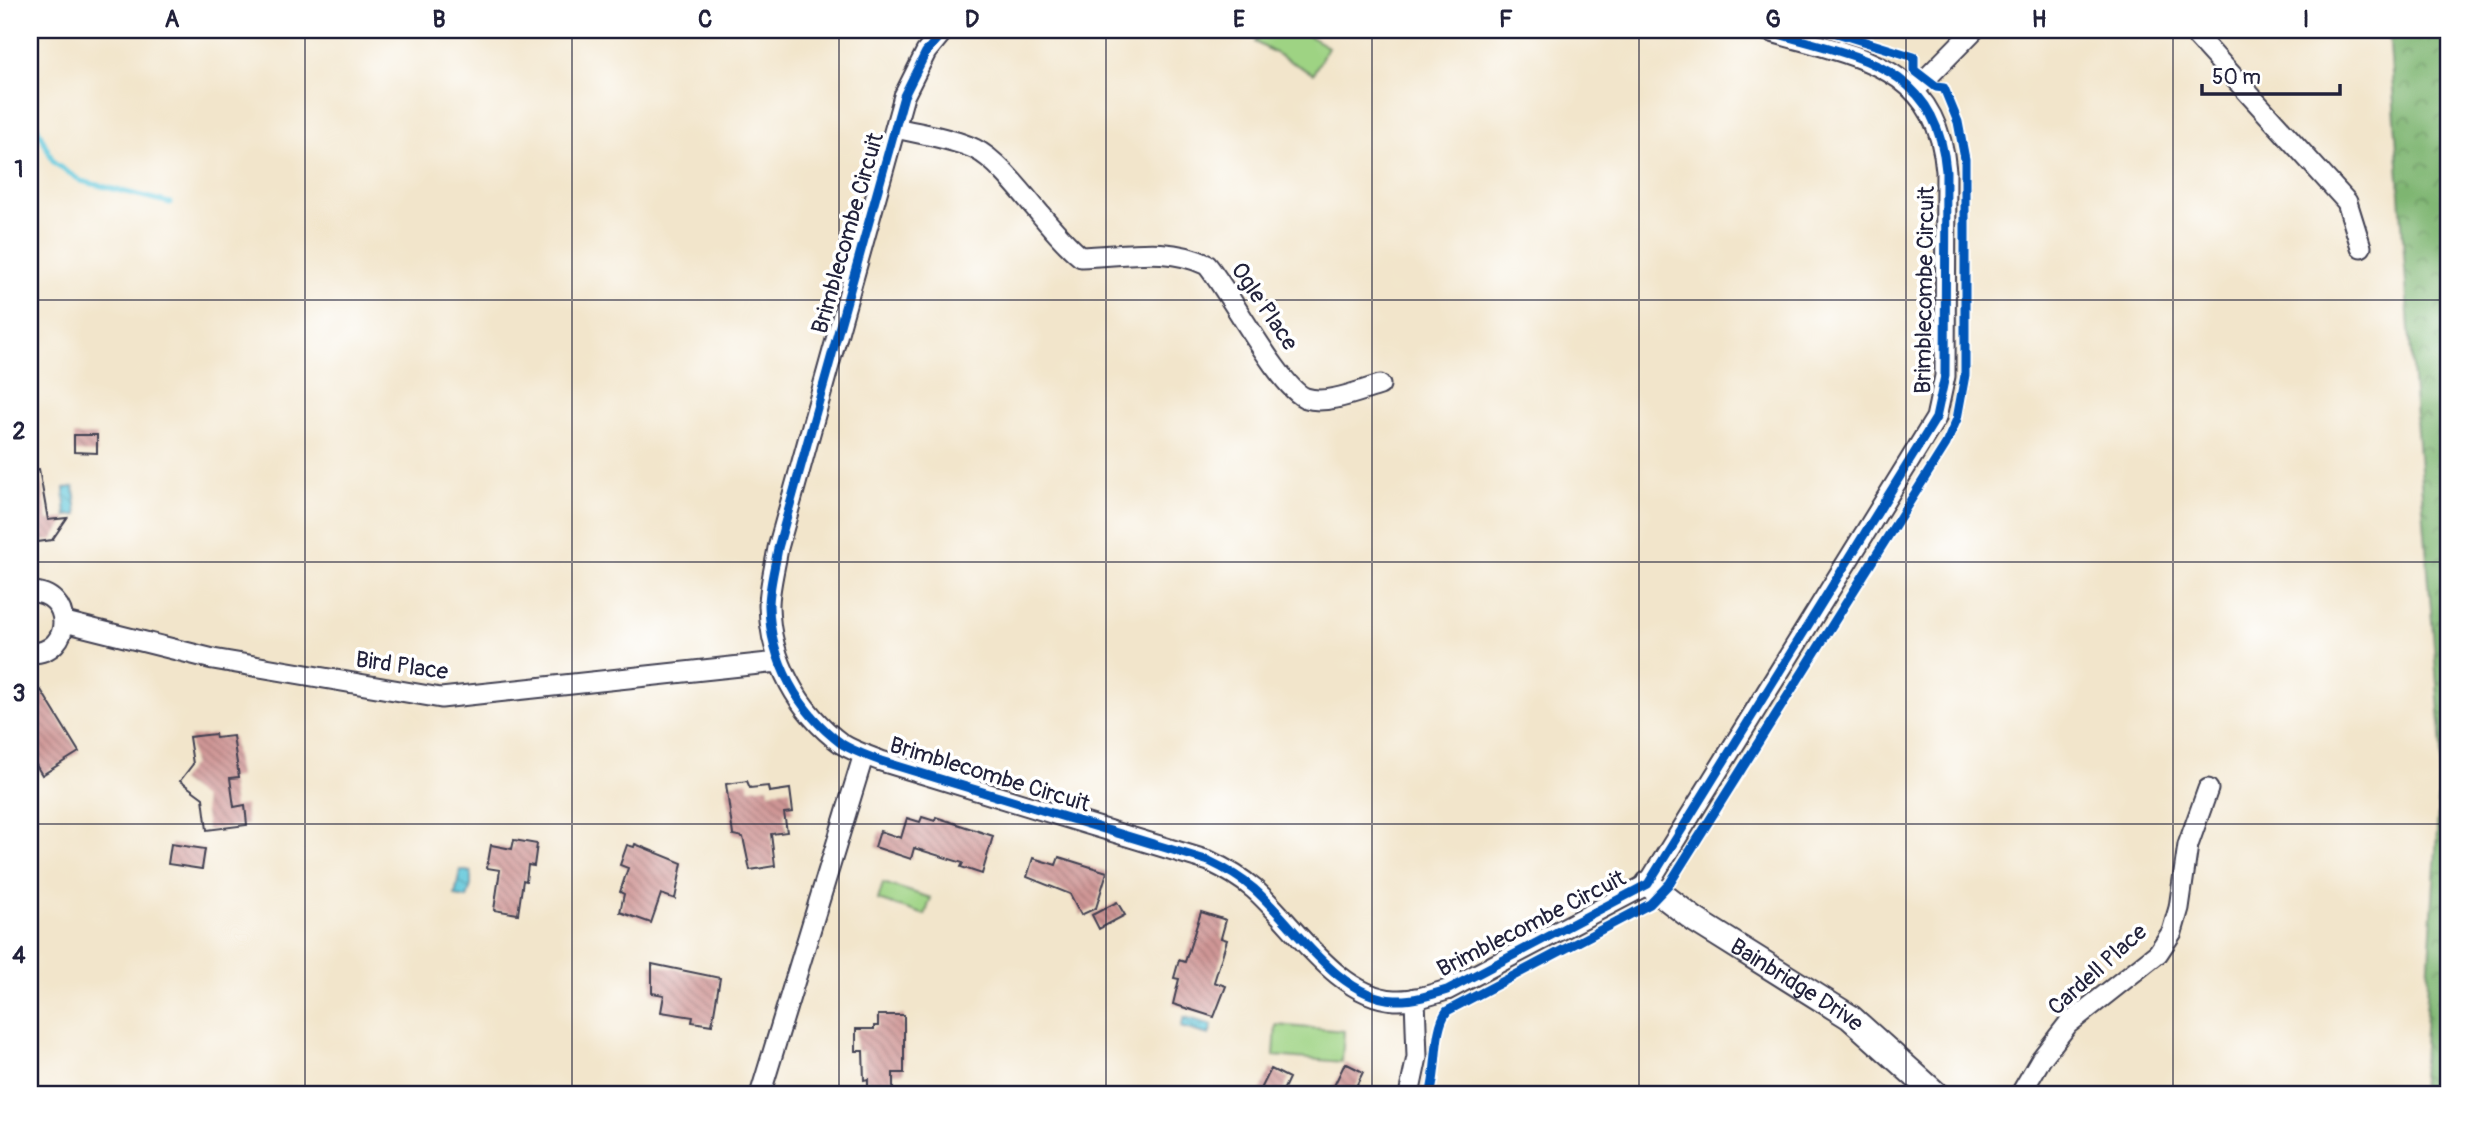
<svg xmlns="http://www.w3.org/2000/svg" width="2478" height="1125" viewBox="0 0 2478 1125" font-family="Pangolin,sans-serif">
<defs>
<pattern id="forest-crowns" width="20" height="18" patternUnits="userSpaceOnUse" patternTransform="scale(1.75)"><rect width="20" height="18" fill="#7eb571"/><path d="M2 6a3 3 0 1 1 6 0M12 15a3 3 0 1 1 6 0" fill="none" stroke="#67935e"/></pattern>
<pattern id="water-waves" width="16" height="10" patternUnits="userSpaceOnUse" patternTransform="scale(1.75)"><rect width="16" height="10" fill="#5dc6d9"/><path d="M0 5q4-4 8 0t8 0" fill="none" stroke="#4ca0b1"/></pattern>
<pattern id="building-back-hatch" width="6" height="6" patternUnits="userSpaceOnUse" patternTransform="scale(1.75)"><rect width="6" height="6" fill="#cf9695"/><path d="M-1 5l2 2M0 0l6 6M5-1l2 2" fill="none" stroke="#a87a7b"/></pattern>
</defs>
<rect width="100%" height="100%" fill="#fff"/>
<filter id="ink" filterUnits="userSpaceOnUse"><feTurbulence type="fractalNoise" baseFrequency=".0143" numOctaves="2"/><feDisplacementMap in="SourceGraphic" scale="14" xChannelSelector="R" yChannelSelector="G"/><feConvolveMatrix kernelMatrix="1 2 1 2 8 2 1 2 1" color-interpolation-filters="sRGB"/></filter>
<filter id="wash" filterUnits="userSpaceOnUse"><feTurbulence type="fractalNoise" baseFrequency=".00686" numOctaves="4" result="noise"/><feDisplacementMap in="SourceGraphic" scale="28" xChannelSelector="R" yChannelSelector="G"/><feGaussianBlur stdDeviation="1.57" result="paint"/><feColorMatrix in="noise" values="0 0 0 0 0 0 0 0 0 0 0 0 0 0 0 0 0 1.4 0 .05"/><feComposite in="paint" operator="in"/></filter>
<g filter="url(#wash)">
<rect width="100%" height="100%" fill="#f2e5cb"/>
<path fill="#9ed383" stroke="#607a5f" stroke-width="2" d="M 1262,30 L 1298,30 L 1328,47 L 1313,74 L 1255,42 Z
M 883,883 L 931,898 L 925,915 L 878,900 Z
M 1276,1025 L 1344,1031 L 1342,1062 L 1274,1056 Z"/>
<path fill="url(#forest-crowns)" stroke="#506c56" stroke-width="2" d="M 2389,30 L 2448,30 L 2448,1095 L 2421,1095 L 2442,749 L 2409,329 Z"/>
<path fill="url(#water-waves)" stroke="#40748a" stroke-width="2" d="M 74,487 L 77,515 L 66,516 L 64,488 Z
M 460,870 L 471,872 L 471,885 L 467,898 L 455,896 Z
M 1184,1017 L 1212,1025 L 1209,1035 L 1181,1027 Z"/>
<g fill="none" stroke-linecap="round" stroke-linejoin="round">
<path stroke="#5dc6d9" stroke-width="5" d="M 30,112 L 54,163 L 81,181 L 170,203"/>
</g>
<g id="blocks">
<path fill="url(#building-back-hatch)" d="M 74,435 L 97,435 L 97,453 L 74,452 Z
M 39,469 L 48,520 L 67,518 L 52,540 L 30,543 L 30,470 Z
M 41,690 L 79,752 L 42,775 L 30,755 L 30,697 Z
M 215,734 L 216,738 L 233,736 L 239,777 L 230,778 L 234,807 L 245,805 L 247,825 L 207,830 L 203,798 L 180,781 L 193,764 L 189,737 Z
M 747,781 L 750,788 L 768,786 L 769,792 L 790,789 L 793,812 L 784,813 L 787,832 L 771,834 L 775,866 L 750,870 L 743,837 L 733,835 L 726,784 Z
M 922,817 L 935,821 L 936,817 L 993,836 L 982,874 L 961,867 L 963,863 L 914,848 L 911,859 L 875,847 L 880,831 L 901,838 L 907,818 L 920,822 Z
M 514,840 L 537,844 L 534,866 L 528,865 L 526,881 L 523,880 L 518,914 L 494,910 L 500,870 L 487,868 L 491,845 L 512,849 Z
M 171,844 L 205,849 L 202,869 L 168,864 Z
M 635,844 L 682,863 L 675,899 L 661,894 L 651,923 L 620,912 L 624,894 L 620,892 L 628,868 L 620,865 L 627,845 L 634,847 Z
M 1059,857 L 1107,872 L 1096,908 L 1081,915 L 1070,894 L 1027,877 L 1033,858 L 1056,865 Z
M 1117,902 L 1125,915 L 1099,929 L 1092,915 Z
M 1201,912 L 1226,920 L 1221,938 L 1227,940 L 1214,982 L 1226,986 L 1214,1017 L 1173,1004 L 1179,979 L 1174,978 L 1179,960 L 1185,962 Z
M 652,964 L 720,978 L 712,1025 L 692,1022 L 693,1017 L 661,1012 L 664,995 L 652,993 Z
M 878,1015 L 904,1015 L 904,1073 L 893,1073 L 893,1090 L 868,1091 L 868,1079 L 864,1080 L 863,1051 L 856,1051 L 856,1029 L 874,1029 L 874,1026 L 878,1026 Z
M 1345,1063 L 1363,1072 L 1352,1095 L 1333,1095 L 1335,1091 L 1332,1090 Z
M 1271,1069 L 1289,1078 L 1281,1095 L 1258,1095 Z"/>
</g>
</g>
<g filter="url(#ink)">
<use href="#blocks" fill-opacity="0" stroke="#413f51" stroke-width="2"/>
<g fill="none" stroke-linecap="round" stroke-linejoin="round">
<defs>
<path id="minor" d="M 944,30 L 926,52 L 904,96 L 778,548 C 775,567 769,588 769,606 C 770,660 798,712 842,744 C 853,751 868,756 881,761 L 1209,861 C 1226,869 1240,877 1254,889 C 1294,924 1337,997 1395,1000 C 1412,1001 1431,995 1447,990 L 1648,884 L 1936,418 L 1945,376 L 1946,171 C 1937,62 1853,57 1765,30
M 2191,30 L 2347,202 L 2361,247
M 1914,91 L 1974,30
M 896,128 C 921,134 952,138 975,149 C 1007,164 1047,230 1081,257 C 1124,256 1168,245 1207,265 C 1229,291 1281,390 1306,398 C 1327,405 1359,391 1380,385
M 30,592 C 74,591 74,654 30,653
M 65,622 L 213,659 L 441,698 L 778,662
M 760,1095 L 864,754
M 1409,1095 L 1417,1057 L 1415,998
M 2020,1095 L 2041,1059 L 2068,1024 L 2158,953 L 2172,932 L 2179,908 L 2188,845 L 2208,789"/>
<g id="tertiary">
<path id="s1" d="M 1648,884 L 1695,920 L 1850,1017 L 1937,1095"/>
</g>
</defs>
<use href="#minor" stroke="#413f51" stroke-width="23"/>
<use href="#tertiary" stroke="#413f51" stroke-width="28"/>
<use href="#minor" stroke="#fff" stroke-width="19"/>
<use href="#tertiary" stroke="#fff" stroke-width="24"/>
<defs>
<path id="cycleway" d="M 944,30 L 926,52 L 904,96 L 778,548 C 775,567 769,588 769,606 C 770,660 798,712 842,744 C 853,751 868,756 881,761 L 1209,861 C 1226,869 1240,877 1254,889 C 1294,924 1337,997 1395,1000 C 1412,1001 1431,995 1447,990 L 1648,884 L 1936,418 L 1945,376 L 1946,171 C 1937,62 1853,57 1765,30
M 1430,1095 C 1438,1070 1433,1030 1447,1011 L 1650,904 L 1670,883 L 1946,444 L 1957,419 L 1965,375 L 1965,159 L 1958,122 L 1944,88 L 1936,87 L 1914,70 L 1914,57 L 1827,30"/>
</defs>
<use href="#cycleway" stroke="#fff" stroke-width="13"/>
<use href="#cycleway" stroke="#0057b8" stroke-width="9"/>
</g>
</g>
<path fill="none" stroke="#22223b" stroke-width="2" stroke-opacity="0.55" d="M 305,30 L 305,1095M 572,30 L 572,1095M 839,30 L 839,1095M 1106,30 L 1106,1095M 1372,30 L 1372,1095M 1639,30 L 1639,1095M 1906,30 L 1906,1095M 2173,30 L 2173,1095M 30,300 L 2448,300M 30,562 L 2448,562M 30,824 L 2448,824"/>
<g text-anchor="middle" stroke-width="7" stroke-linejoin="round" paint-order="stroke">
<g font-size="23" fill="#22223b" stroke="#fff">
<text transform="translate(847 233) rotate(-74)" y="8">Brimblecombe Circuit</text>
<text transform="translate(1924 290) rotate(-89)" y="8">Brimblecombe Circuit</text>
<text transform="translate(1265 306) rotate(56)" y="8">Ogle Place</text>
<text transform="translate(402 665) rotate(8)" y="8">Bird Place</text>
<text transform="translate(990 774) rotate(17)" y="8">Brimblecombe Circuit</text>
<text transform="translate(1531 923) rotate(-27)" y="8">Brimblecombe Circuit</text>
<text transform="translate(2097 969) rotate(-42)" y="8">Cardell Place</text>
<text dy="8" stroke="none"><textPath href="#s1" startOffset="180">Bainbridge Drive</textPath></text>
</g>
</g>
<rect width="2478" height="1125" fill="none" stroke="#fff" stroke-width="77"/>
<path d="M2202 84v10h138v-10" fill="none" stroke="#22223b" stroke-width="3.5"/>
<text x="2212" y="84" font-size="21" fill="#22223b" stroke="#ffffff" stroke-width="5" paint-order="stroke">50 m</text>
<rect x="38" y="38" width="2402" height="1048" fill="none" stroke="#22223b" stroke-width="2.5"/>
<g font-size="23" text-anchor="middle" font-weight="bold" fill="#22223b">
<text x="172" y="27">A</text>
<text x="439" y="27">B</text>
<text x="705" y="27">C</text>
<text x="972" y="27">D</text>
<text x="1239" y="27">E</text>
<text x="1506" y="27">F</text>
<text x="1773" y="27">G</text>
<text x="2039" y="27">H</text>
<text x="2306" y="27">I</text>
<text x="19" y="177">1</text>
<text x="19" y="439">2</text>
<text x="19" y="701">3</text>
<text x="19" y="963">4</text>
</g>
</svg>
